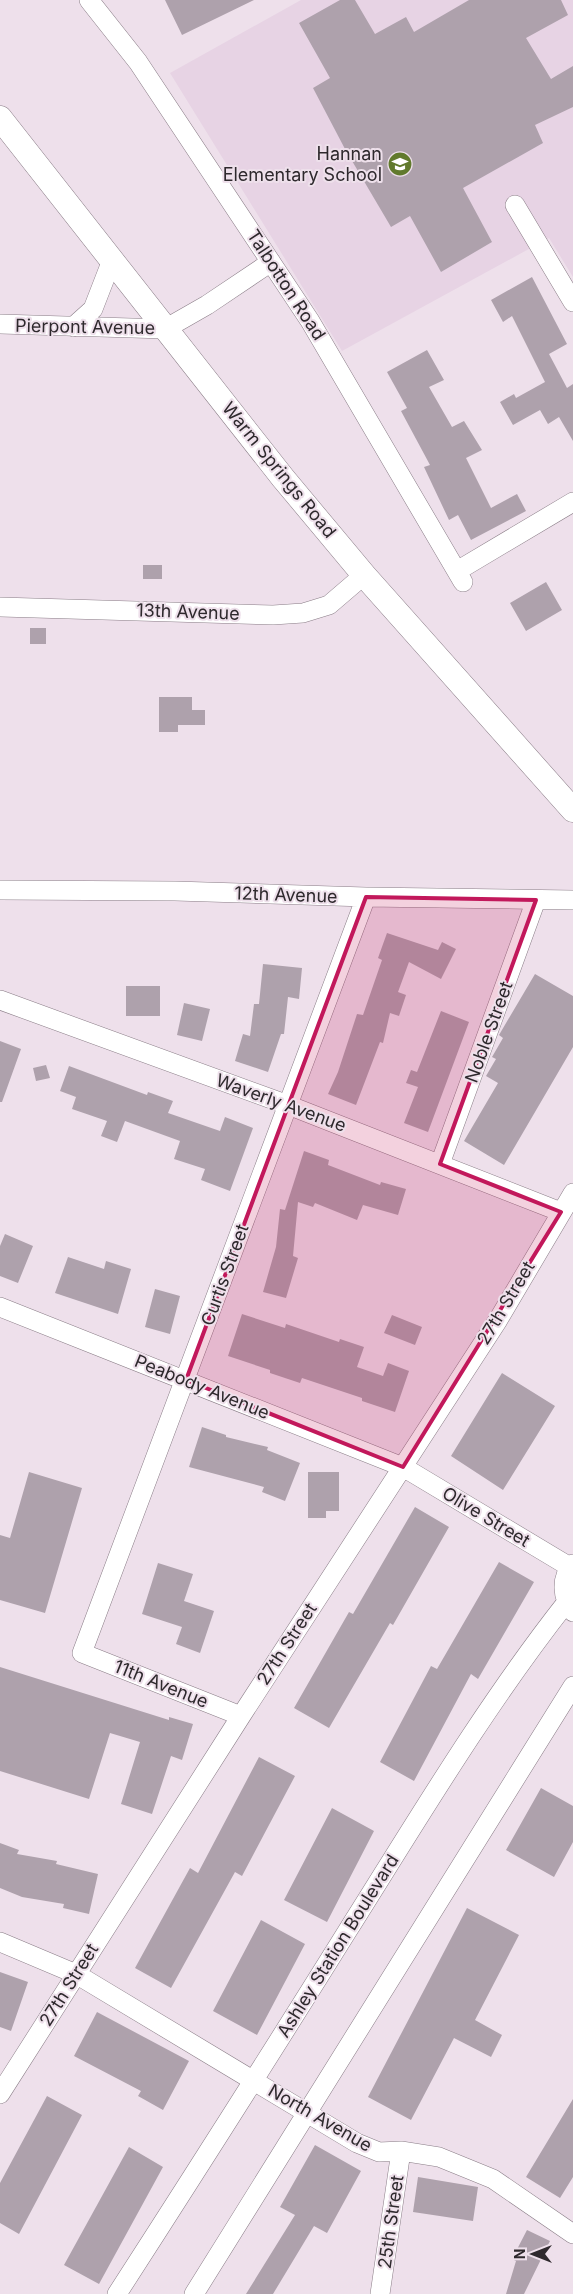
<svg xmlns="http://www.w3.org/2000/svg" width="573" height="2294" viewBox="0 0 573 2294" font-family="Inter,sans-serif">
<rect width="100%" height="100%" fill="#eee0eb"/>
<path fill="#e7d3e4" d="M 301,0 L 573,0 L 573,277 L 549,238 L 342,351 L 170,73 Z"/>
<path fill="#aea1ac" d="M 165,0 L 254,0 L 182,35 Z
M 340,0 L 355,0 L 375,34 L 406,17 L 414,32 L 469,0 L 561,0 L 568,15 L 526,38 L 551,79 L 573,66 L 573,107 L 535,125 L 543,143 L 463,188 L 492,242 L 441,272 L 410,216 L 391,227 L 345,149 L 313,88 L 330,78 L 299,23 Z
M 532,277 L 567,344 L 549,354 L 567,388 L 573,384 L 573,441 L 559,417 L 548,424 L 540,410 L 513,425 L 500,402 L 514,394 L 516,398 L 545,382 L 512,316 L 503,322 L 491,300 Z
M 427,350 L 444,380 L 429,387 L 452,427 L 464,421 L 482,450 L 466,458 L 491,508 L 517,494 L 526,511 L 471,540 L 458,515 L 449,520 L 424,467 L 430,465 L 401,411 L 407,408 L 387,372 Z
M 143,565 L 162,565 L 162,579 L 143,579 Z
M 546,582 L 562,610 L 526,631 L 510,603 Z
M 30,628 L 46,628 L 46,644 L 30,644 Z
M 159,697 L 192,697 L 192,710 L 205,710 L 205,725 L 178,725 L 178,732 L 159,732 Z
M 387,933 L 438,950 L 442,942 L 456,949 L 441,979 L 409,962 L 398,992 L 406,995 L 399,1016 L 390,1013 L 383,1043 L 380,1042 L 356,1105 L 328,1094 L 338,1072 L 357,1014 L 363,1015 L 382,960 L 378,958 Z
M 263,964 L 302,968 L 299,999 L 288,997 L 284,1034 L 281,1034 L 268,1072 L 235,1061 L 243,1034 L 250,1036 L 254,1004 L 259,1004 Z
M 535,974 L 573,996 L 573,1047 L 504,1165 L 464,1141 L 498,1083 L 486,1076 L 496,1059 L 492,1057 L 503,1038 L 499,1035 Z
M 126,986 L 160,986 L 160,1016 L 126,1016 Z
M 184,1003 L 210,1009 L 202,1041 L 177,1035 Z
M 441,1011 L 469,1022 L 428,1132 L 404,1123 L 418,1087 L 406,1083 L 411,1070 L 417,1072 Z
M 0,1041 L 21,1049 L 2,1102 L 0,1102 Z
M 46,1065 L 50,1078 L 36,1081 L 33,1068 Z
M 69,1066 L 147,1095 L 148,1092 L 173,1101 L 168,1113 L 220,1131 L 225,1117 L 253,1128 L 230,1191 L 201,1180 L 205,1169 L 174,1159 L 180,1141 L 125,1121 L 117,1142 L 101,1136 L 107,1121 L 72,1109 L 76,1097 L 60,1091 Z
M 304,1151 L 329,1160 L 328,1165 L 380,1185 L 381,1182 L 406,1189 L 398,1215 L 363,1205 L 357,1220 L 315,1203 L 313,1207 L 298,1202 L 293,1256 L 298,1258 L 286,1298 L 263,1292 L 276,1247 L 280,1209 L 285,1210 Z
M 5,1234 L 33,1246 L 18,1283 L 0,1276 L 0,1246 Z
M 68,1257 L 104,1269 L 106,1261 L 131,1269 L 118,1314 L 55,1293 Z
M 155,1289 L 180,1296 L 170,1334 L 145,1327 Z
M 242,1314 L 285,1328 L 286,1324 L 339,1342 L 340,1339 L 364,1347 L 357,1367 L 383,1376 L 388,1363 L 409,1371 L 395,1412 L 362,1401 L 362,1398 L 302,1378 L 300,1383 L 270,1373 L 270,1370 L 228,1356 Z
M 392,1315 L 422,1327 L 415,1345 L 384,1333 Z
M 502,1373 L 555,1406 L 503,1490 L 451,1456 Z
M 202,1427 L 226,1435 L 226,1437 L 268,1447 L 267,1450 L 300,1463 L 285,1501 L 262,1492 L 264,1487 L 189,1467 Z
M 29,1472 L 82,1488 L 45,1613 L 0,1600 L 0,1535 L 10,1538 Z
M 308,1472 L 339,1472 L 339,1511 L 326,1511 L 326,1518 L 308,1518 Z
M 415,1507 L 449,1527 L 393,1625 L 390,1623 L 329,1728 L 294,1708 L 349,1612 L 353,1614 Z
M 499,1562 L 534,1582 L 478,1679 L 471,1674 L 414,1781 L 380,1762 L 431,1666 L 437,1669 Z
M 158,1563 L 193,1574 L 184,1601 L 214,1611 L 200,1653 L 176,1644 L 182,1627 L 142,1614 Z
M 0,1667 L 169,1720 L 169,1717 L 193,1724 L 182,1760 L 171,1756 L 152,1814 L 121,1804 L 140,1742 L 110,1733 L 89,1799 L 0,1771 Z
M 259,1757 L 295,1776 L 242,1876 L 235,1872 L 171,1988 L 135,1968 L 190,1868 L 198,1873 Z
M 541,1788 L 573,1806 L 573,1842 L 554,1877 L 506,1850 Z
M 332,1808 L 374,1831 L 327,1922 L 284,1900 Z
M 0,1843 L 19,1850 L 17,1854 L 57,1861 L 56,1864 L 98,1874 L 89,1914 L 63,1908 L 64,1904 L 22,1897 L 0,1888 Z
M 467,1908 L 519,1935 L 475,2020 L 502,2035 L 491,2057 L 454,2038 L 411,2120 L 368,2097 Z
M 261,1920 L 305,1944 L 257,2035 L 213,2011 Z
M 0,1972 L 28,1982 L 11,2031 L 0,2027 Z
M 97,2012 L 189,2061 L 163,2110 L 138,2096 L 141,2091 L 74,2056 Z
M 47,2096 L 82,2115 L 19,2234 L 0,2223 L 0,2183 Z
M 573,2099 L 573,2177 L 560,2198 L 526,2177 Z
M 315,2145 L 361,2171 L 327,2233 L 314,2226 L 273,2294 L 246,2294 L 295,2215 L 280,2207 Z
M 129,2147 L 163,2167 L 99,2284 L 64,2265 Z
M 418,2177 L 478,2187 L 473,2221 L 413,2212 Z
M 527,2230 L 550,2241 L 524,2294 L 506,2294 L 516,2261 L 512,2259 Z"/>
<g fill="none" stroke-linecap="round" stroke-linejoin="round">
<defs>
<path id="minor" d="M 89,0 L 138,62 L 310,321 L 463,582
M 515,205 L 573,302
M 0,324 L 165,329 L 207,305 L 271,262
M 73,327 L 93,309 L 112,260
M 457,571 L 573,502
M 0,607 L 273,615 L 303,613 L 329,605 L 364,575
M 0,890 L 175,891 L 366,897 L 573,900
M 0,1000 L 288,1105 L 561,1212
M 440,1164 L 536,900
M 0,1307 L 403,1467 L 570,1567
M 573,1564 C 560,1578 562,1598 573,1612
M 241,1716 L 82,1653 L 366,897
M 0,1942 L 76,1974 L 357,2143 L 379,2152 L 401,2151 L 439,2157 L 493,2179 L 573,2234
M 0,2094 L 241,1716 L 498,1320 L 573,1193
M 117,2294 C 195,2173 272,2052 348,1930 C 418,1819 485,1706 566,1603
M 194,2294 L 573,1686
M 380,2294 L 401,2151"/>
<path id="major" d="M 0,118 L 283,478 L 364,575 L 573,810"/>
</defs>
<use href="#minor" stroke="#8a7d87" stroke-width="20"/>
<use href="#major" stroke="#8a7d87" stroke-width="25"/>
<use href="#minor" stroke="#fff" stroke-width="19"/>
<use href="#major" stroke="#fff" stroke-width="24"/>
</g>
<path fill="#c2185b" fill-opacity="0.2" stroke="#c2185b" stroke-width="4" stroke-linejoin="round" d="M 366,897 L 536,900 L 440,1164 L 561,1212 L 403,1467 L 186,1380 Z"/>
<defs>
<symbol id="school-disc" viewBox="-11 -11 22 22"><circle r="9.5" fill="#617a2d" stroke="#eee0eb"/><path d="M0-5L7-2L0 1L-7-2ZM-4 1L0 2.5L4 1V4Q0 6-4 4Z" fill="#fff"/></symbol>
</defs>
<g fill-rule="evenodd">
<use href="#school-disc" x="386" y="150" width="28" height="28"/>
</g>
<g text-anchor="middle" stroke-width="4" stroke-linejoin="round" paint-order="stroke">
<g font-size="18" fill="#2e292d" stroke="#eee0eb" text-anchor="end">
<text x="382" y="160">Hannan<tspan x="382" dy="21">Elementary School</tspan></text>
</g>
<g font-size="18" fill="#2e292d" stroke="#eee0eb">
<text transform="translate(286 285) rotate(57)" y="6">Talbotton Road</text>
<text transform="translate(85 327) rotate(1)" y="6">Pierpont Avenue</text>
<text transform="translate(279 470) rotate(51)" y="6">Warm Springs Road</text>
<text transform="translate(188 612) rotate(2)" y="6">13th Avenue</text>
<text transform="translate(286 895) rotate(2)" y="6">12th Avenue</text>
<text transform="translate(489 1032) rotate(-70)" y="6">Noble Street</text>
<text transform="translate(281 1103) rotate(20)" y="6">Waverly Avenue</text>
<text transform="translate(225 1275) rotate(-70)" y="6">Curtis Street</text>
<text transform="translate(506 1303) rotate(-59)" y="6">27th Street</text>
<text transform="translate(202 1387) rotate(22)" y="6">Peabody Avenue</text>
<text transform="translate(486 1517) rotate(31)" y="6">Olive Street</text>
<text transform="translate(287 1644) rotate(-57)" y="6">27th Street</text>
<text transform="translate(161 1684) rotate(22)" y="6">11th Avenue</text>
<text transform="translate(338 1946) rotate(-58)" y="6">Ashley Station Boulevard</text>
<text transform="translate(69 1985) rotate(-58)" y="6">27th Street</text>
<text transform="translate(320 2118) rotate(30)" y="6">North Avenue</text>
<text transform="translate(391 2222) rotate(-82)" y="6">25th Street</text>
</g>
</g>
<g transform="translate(533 2254) rotate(270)" stroke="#eee0eb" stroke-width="4" paint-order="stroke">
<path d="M0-4L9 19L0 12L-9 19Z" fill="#2e292d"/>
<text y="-8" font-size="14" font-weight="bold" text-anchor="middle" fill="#2e292d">N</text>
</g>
</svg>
